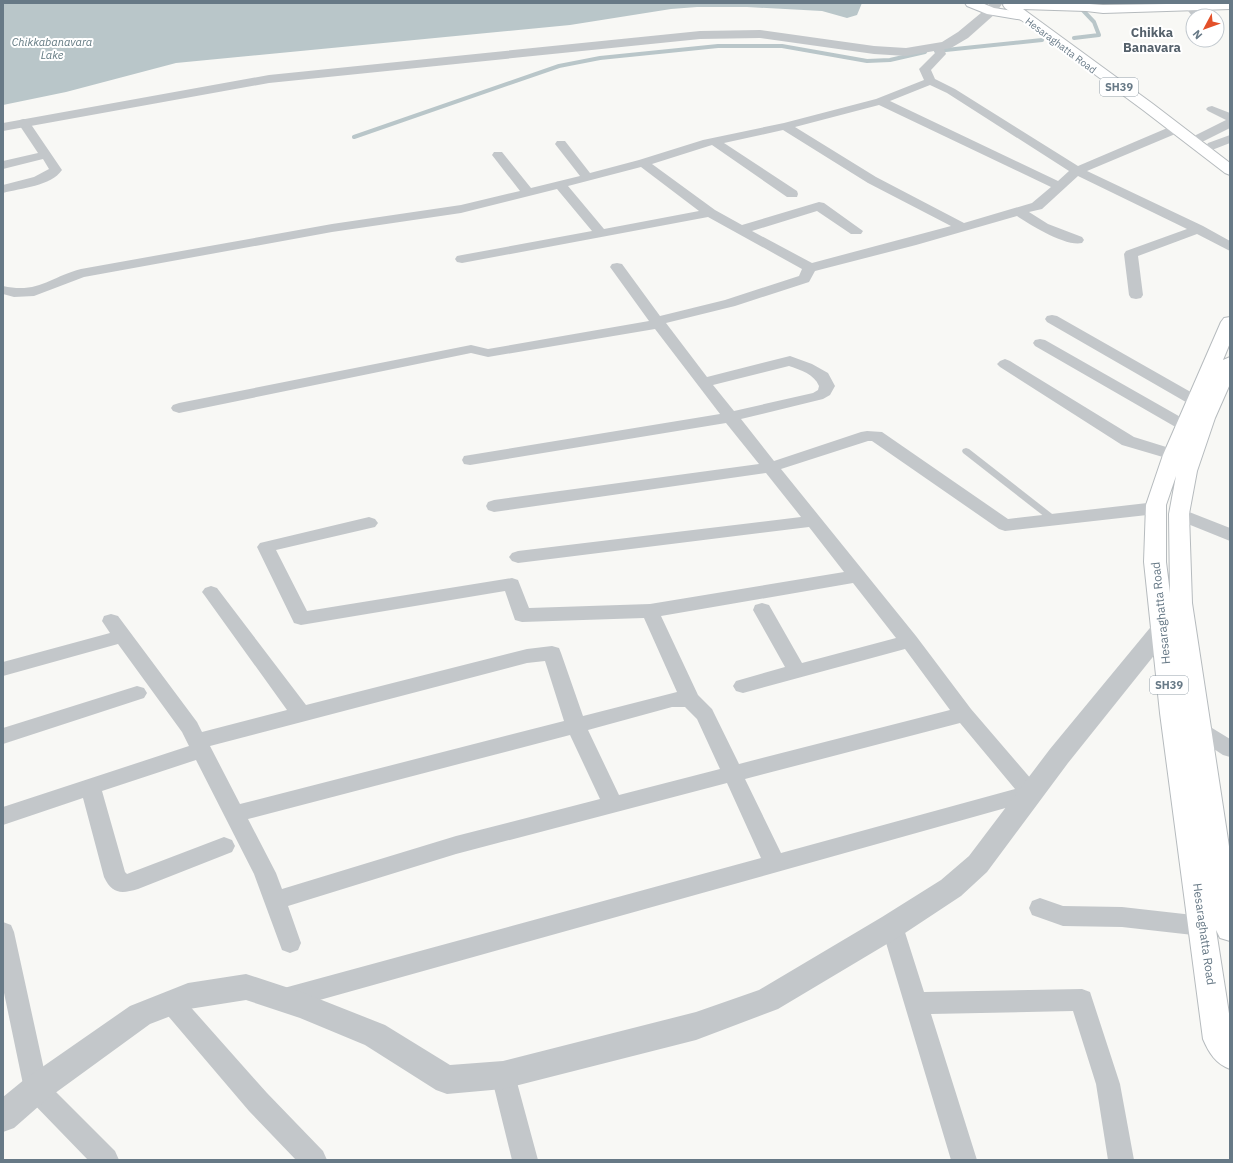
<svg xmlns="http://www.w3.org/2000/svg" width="1233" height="1163" viewBox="0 0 1233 1163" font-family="'IBM Plex Sans',sans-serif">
<rect width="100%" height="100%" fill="#f8f8f5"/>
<path fill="#b9c6c9" d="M 3,3 L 862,3 L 857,15 L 847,18 L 822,11 L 747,7 L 697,7 L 671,9 L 570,25 L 176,63 L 66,92 L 3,105 Z"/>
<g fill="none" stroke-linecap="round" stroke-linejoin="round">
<path stroke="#b9c6c9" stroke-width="4" d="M 1074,38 L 1099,35 L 1094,22 L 1076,3
M 936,51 L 1042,40
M 354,137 L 559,66 L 600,58 L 718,46 L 782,46 L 867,61 L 890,60 L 925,52"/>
<defs>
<path id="secondary" d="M 965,3 L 982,3 L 994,8 L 1027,13 L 1029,16 L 1027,19 L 1023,20 L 987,14 L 967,6 Z"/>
<path id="primary" d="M 1004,3 L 1076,3 L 1103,5 L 1230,3 L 1230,9 L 1103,13 L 1086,11 L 1023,9 L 1153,104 L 1230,163 L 1230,175 L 1225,173 L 1143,110 L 1005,8 L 1003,5 Z
M 1230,317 L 1230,343 L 1223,360 L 1230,357 L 1230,384 L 1215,418 L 1197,471 L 1189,514 L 1192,603 L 1230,853 L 1230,941 L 1220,938 L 1216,930 L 1230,1020 L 1230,1069 C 1216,1064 1209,1053 1203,1039 L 1160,713 L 1144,562 L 1146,505 L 1163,455 L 1221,322 L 1224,318 ZM 1176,476 L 1169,514 L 1170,593 L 1166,562 L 1166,505 Z"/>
</defs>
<use href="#secondary" stroke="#b5bbbf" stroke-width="2"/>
<use href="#primary" stroke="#b6bbbe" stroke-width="2"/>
<path fill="#c3c7ca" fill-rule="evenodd" d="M 966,448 L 969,449 L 1056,517 L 1057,519 L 1056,521 L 1050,521 L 963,453 L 962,451 L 963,449 Z"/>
<path fill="#c3c7ca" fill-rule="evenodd" d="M 1189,3 L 1193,4 L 1203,16 L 1193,17 L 1184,6 Z
M 938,43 L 942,44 L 946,54 L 931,70 L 935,79 L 955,89 L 1078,166 L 1172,126 L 1180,126 L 1182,129 L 1180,132 L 1087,171 L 1203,226 L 1230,241 L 1230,251 L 1197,234 L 1138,256 L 1143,295 L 1141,298 L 1136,299 L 1131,298 L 1129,295 L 1124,254 L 1126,251 L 1187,229 L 1078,176 L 1042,209 L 1029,212 L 1048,224 L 1082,237 L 1084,240 L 1082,243 C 1066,247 1030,225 1017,216 L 916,245 L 815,271 L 809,282 L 735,306 L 666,323 L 707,377 L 790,356 L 812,364 L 828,373 L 835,386 L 830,395 L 823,399 L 741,419 L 774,461 L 861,432 L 867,431 L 882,432 L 1008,519 L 1156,502 L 1162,504 L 1165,508 L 1162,512 L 1156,514 L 1005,531 L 999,529 L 872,441 L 868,441 L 781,469 L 916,636 L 971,709 L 1038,787 L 1041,793 L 1038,799 L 284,1010 L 276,1007 L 272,999 L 276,991 L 284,988 L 761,858 L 727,783 L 456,854 L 288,906 L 301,943 L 298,950 L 290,953 L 282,950 L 254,874 L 196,760 L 102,791 L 125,872 L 127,874 L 224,837 L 232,840 L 235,846 L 232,852 L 138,889 C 121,894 112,894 104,877 L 83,798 L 3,825 L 3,807 L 189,746 L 182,732 L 118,644 L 3,676 L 3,662 L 110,633 L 102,621 L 104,616 L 111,614 L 118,616 L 197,722 L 202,732 L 287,710 L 205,596 L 202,592 L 205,588 L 211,586 L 217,588 L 306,705 L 527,649 L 552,646 L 559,648 L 561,653 L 583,716 L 677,692 L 644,618 L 522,622 L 515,620 L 505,591 L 301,625 L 294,623 L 257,547 L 260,543 L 369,517 L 375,519 L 378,523 L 375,527 L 276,550 L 307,611 L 512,578 L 518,580 L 529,608 L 650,604 L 844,572 L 809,527 L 518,563 L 512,561 L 509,557 L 512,553 L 518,551 L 801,517 L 766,473 L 494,512 L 488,510 L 486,506 L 488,502 L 494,500 L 759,464 L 726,423 L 470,465 L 464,464 L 462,460 L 464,456 L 470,455 L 720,414 L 655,329 L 488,357 L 471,353 L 179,413 L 173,411 L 171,408 L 173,405 L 179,403 L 471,345 L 488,349 L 649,321 L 610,267 L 612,264 L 617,263 L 622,264 L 660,316 L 725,300 L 799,276 L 802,269 L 708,217 L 462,263 L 457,262 L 455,259 L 457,256 L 462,255 L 592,231 L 557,189 L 461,213 L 332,232 L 84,277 L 34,296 L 14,297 L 3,294 L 3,286 C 38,294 50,277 81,269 L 332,224 L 461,205 L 520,191 L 492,155 L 494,152 L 502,152 L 531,188 L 580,176 L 555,144 L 557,141 L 565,141 L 590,173 L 639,160 L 703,140 L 784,123 L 876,99 L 924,80 L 919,69 L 935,53 L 933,46 ZM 930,85 L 947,93 L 1069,171 L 1058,181 L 890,101 ZM 879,105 L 1051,187 L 1032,203 L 964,223 L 876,177 L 795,127 ZM 783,130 L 868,183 L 951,226 L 812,263 L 752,231 L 817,211 L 851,234 L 861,234 L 863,231 L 824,203 L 819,202 L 742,225 L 715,210 L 652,164 L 712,145 L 787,197 L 797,197 L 798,194 L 797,191 L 724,143 ZM 641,167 L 699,211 L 604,229 L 568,186 ZM 789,366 C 801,370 814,374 819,386 L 818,390 L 813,393 L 734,411 L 713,385 ZM 853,583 L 896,638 L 802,663 L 769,605 L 762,603 L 755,605 L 753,610 L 785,667 L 736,681 L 733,686 L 736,691 L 743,693 L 905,649 L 950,710 L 739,764 L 712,709 L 698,695 L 661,616 ZM 545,661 L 564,721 L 240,804 L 210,746 L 527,663 ZM 672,707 L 685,707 L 697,719 L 720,769 L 619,795 L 588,730 ZM 960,723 L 1015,789 L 781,853 L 745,779 ZM 570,735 L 600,799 L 456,836 L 282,889 L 276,873 L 248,819 Z
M 1212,106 L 1230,113 L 1230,128 L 1204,141 L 1196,141 L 1194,138 L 1196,135 L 1226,120 L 1208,111 L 1206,109 L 1208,107 Z
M 24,119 L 28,120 L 62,170 C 51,186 21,188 3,193 L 3,185 L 34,177 L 49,169 L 43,159 L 3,169 L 3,161 L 38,153 L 18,123 L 20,120 Z
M 1230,135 L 1230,143 L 1212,150 L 1208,149 L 1206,146 L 1208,143 Z
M 1052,315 L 1057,316 L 1203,399 L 1216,403 L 1218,406 L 1216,409 L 1210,411 L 1191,405 L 1047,322 L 1045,319 L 1047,316 Z
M 1040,339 L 1045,340 L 1191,423 L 1193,426 L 1191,429 L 1185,431 L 1179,429 L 1035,346 L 1033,343 L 1035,340 Z
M 1005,359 L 1010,361 L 1134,437 L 1179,451 L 1181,455 L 1179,459 L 1173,460 L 1122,445 L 1000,367 L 997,364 L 1000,361 Z
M 1179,508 L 1230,528 L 1230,541 L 1173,518 L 1170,514 L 1173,510 Z
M 137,686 L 144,688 L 147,693 L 144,698 L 3,744 L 3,728 Z
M 1192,717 L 1199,720 L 1230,739 L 1230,757 L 1223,755 L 1185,730 L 1182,725 L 1185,720 Z
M 1040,898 L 1063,906 L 1122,907 L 1202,916 L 1210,919 L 1213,926 L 1210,933 L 1202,936 L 1122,927 L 1063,926 L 1032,915 L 1029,908 L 1032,901 Z
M 892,916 L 900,919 L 903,926 L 924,992 L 1082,989 L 1090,992 L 1120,1084 L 1134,1160 L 1108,1160 L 1096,1084 L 1073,1011 L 931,1014 L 977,1160 L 951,1160 L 881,926 L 884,919 Z
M 3,922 L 11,925 L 14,932 L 47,1083 L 115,1151 L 119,1160 L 88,1160 L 27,1097 L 24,1089 L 3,988 Z
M 171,991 L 179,994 L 267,1093 L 323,1151 L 327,1160 L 296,1160 L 249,1111 L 163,1010 L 159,1002 L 163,994 Z
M 503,1063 L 512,1067 L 515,1075 L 538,1160 L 512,1160 L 491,1075 L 494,1067 Z"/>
<path fill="#c3c7ca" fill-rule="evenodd" d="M 990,3 L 1002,4 L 995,14 L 968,38 L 951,48 L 906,56 L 874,54 L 760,38 L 700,39 L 269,83 L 3,131 L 3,123 L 269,75 L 700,31 L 760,30 L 874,46 L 906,48 L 942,42 L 958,32 L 987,8 Z
M 1162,621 L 1177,622 L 1185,624 L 1188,630 L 1185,636 L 1177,638 L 1168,638 L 1068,763 L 987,872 L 961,896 L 902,935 L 778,1009 L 696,1040 L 503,1089 L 447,1094 L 436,1090 L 365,1045 L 300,1018 L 246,1000 L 189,1009 L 150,1024 L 47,1099 L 14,1128 L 3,1132 L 3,1097 L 25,1079 L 130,1006 L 188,983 L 246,974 L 304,993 L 385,1025 L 450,1065 L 503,1061 L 696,1012 L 759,990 L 882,917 L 941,880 L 969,856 L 1050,749 L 1154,623 Z"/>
<use href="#secondary" fill="#fff" fill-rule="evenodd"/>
<use href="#primary" fill="#fff" fill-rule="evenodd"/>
</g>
<g text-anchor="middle" stroke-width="4" stroke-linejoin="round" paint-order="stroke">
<g font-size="10" fill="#677986" stroke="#fff">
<text transform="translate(1061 45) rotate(37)" y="4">Hesaraghatta Road</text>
</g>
<g font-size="11" font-style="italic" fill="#637a82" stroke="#fff">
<text x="52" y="46">Chikkabanavara<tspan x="52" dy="13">Lake</tspan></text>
</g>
<g fill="#fff" stroke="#95a1aa" stroke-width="1">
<rect x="1100" y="78" width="38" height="18" rx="3"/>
<rect x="1150" y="676" width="38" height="18" rx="3"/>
</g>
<g font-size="11" font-weight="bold" fill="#677986">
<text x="1119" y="91">SH39</text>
<text x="1169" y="689">SH39</text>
</g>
<g font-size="12" fill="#677986" stroke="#fff">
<text transform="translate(1161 613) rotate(-96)" y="4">Hesaraghatta Road</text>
<text transform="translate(1204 934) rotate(82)" y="4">Hesaraghatta Road</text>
</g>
<g font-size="13" font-weight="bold" fill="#55616b" stroke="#fff">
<text x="1152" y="37">Chikka<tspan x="1152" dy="15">Banavara</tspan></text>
</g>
</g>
<rect width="1233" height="1163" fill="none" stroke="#677986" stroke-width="8"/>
<g transform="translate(1205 28) rotate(229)"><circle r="19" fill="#ffffff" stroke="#c2c9cf"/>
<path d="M0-3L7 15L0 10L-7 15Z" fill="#e35029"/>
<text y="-6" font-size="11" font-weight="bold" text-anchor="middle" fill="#677986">N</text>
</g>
</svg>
